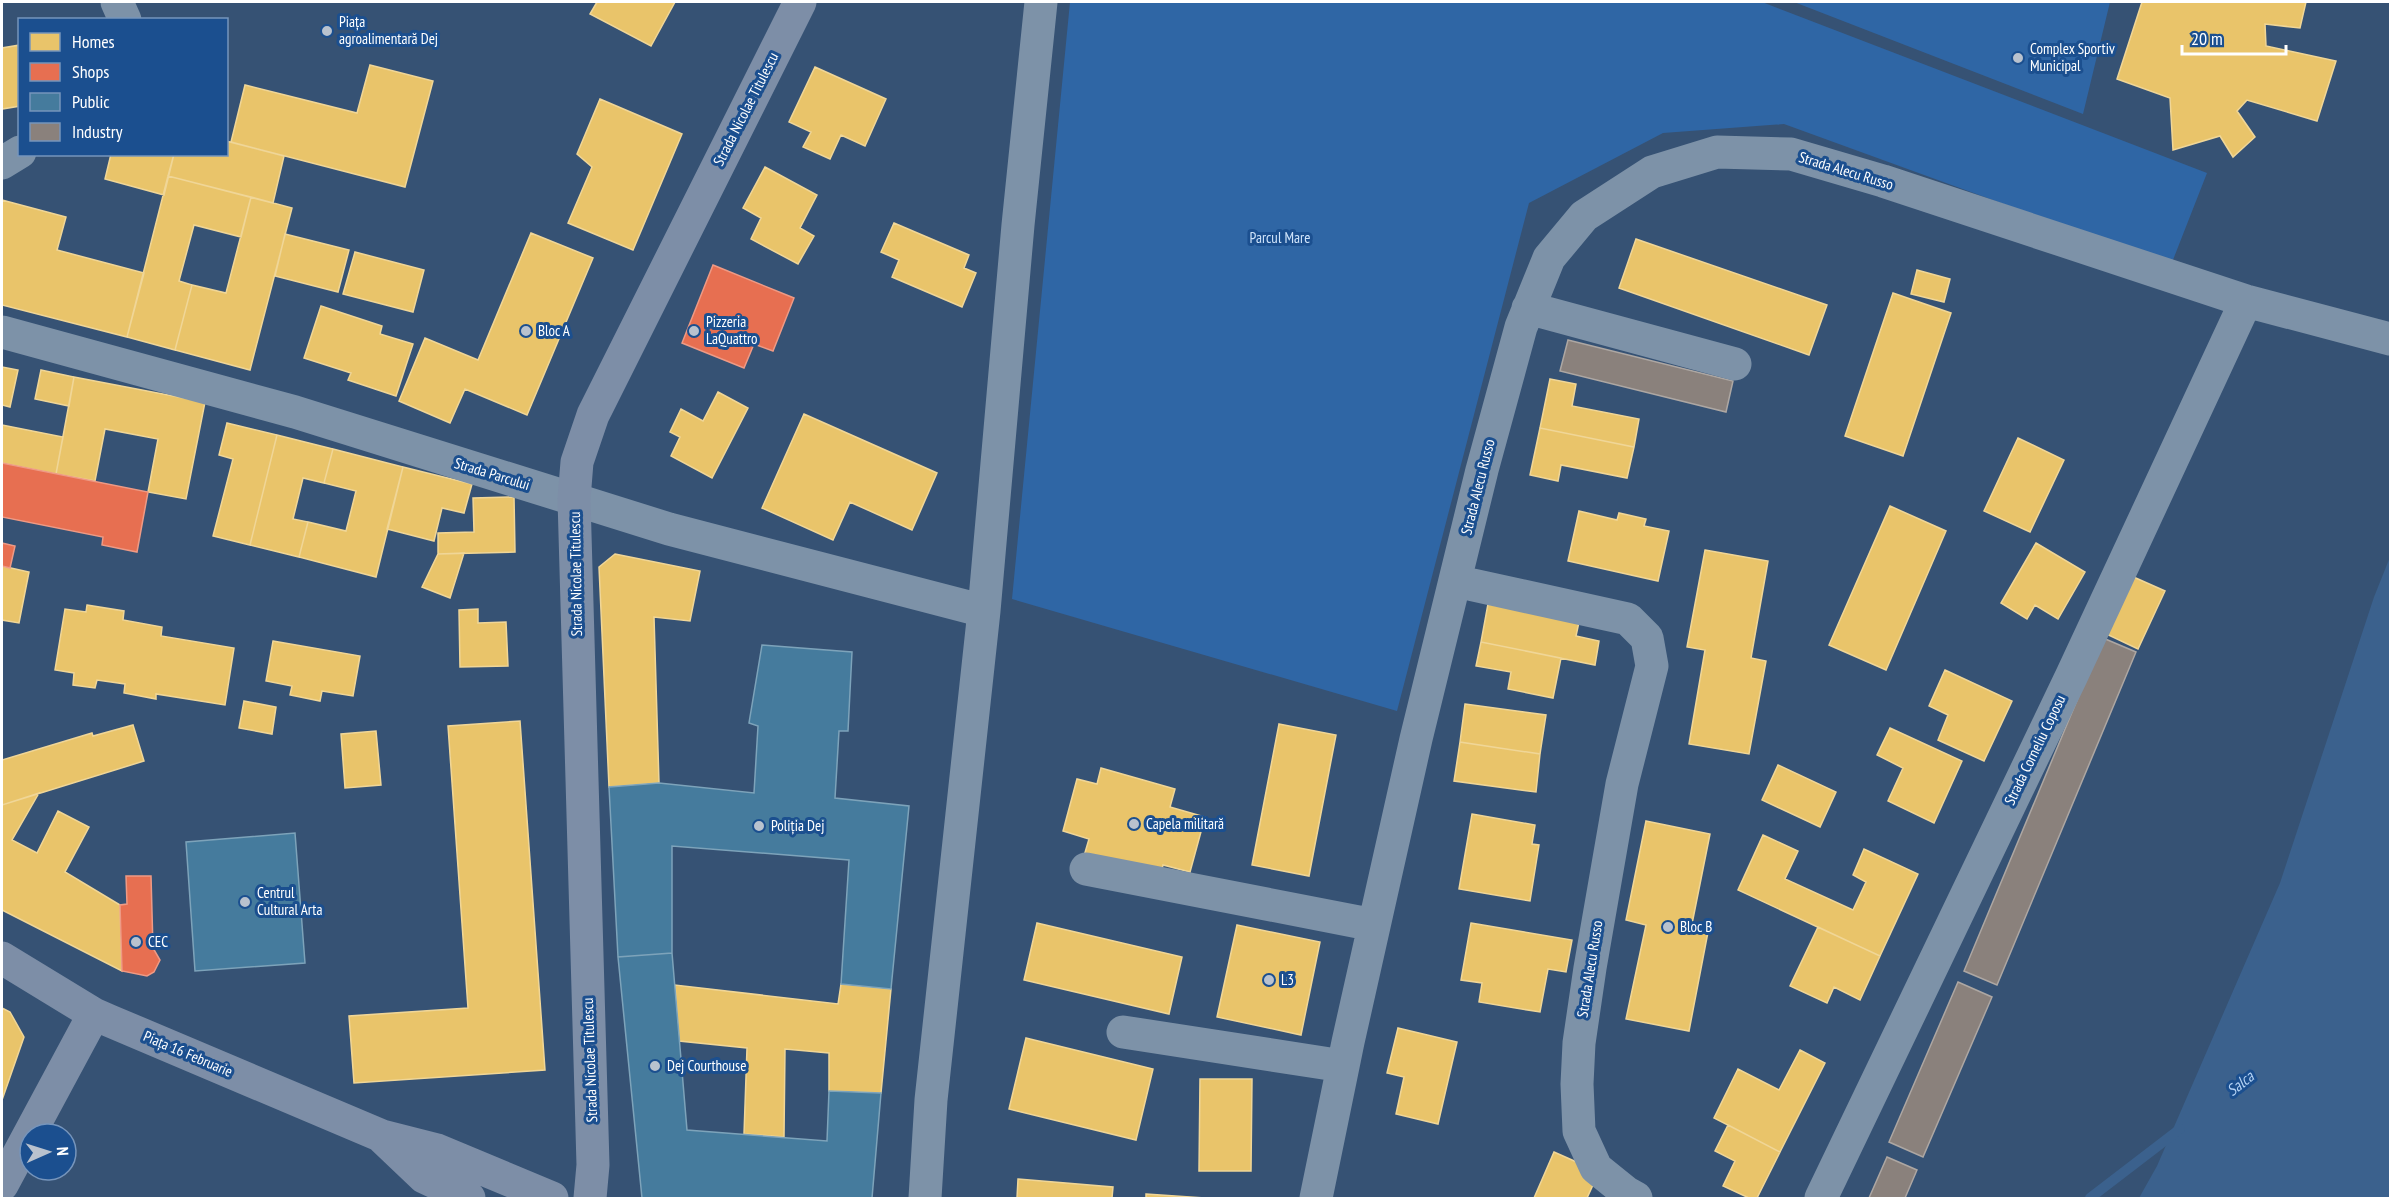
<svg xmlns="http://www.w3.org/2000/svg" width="2392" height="1200" viewBox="0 0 2392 1200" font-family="'PT Sans Narrow',sans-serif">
<rect width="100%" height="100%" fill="#365274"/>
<path fill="#2f66a5" d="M 1070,2 L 1762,2 L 2207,173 L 2171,265 L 1784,124 L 1663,133 L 1529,203 L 1397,711 L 1012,599 Z
M 1794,2 L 2110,2 L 2083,114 Z"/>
<path fill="#3b618d" d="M 2390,557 L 2390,1198 L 2139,1198 L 2157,1166 L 2280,883 L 2374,597 Z"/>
<path fill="#e9c46a" stroke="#f0d697" stroke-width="1.5" d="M 597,2 L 675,2 L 651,46 L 590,14 Z
M 2142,2 L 2306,2 L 2300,28 L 2265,24 L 2266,46 L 2336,61 L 2317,121 L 2247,100 L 2237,111 L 2255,137 L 2233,157 L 2220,136 L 2173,150 L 2170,98 L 2117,79 Z
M 20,45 L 20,106 L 2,109 L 2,48 Z
M 370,65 L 433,81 L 405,187 L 231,142 L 245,85 L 357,113 Z
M 815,67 L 886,99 L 865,146 L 841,135 L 830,159 L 803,147 L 811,132 L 789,122 Z
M 600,99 L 682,134 L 633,250 L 568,223 L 592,167 L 577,154 Z
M 226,141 L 284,156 L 273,203 L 168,176 L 174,154 L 226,154 Z
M 111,154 L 174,154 L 164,195 L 105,179 Z
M 765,167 L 817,195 L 800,228 L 814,236 L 798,264 L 751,239 L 761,218 L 743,208 Z
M 168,176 L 251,197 L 241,237 L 194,225 L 179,281 L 192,285 L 175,350 L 127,337 Z
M 251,197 L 292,208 L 250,370 L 175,350 L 192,285 L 226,293 Z
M 2,200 L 66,217 L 57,250 L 144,273 L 127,337 L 2,305 Z
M 894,223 L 969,255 L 964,268 L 976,273 L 962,307 L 892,277 L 899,260 L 881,252 Z
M 531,233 L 593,258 L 527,415 L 465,389 L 450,423 L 399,401 L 425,338 L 478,360 Z
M 285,234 L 349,250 L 338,292 L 275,276 Z
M 1636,239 L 1827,305 L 1809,355 L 1619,288 Z
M 355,252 L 424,270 L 413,312 L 343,294 Z
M 1917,270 L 1950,279 L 1944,302 L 1911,294 Z
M 1893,293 L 1951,313 L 1903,456 L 1845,436 Z
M 321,306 L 382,326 L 380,334 L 413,344 L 396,396 L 348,380 L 351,373 L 304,358 Z
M 2,367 L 18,370 L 10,407 L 2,405 Z
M 41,370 L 74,377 L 69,406 L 35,399 Z
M 74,377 L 205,402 L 186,499 L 148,492 L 158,439 L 105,429 L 95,481 L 56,474 Z
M 1550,379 L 1576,384 L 1572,406 L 1639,419 L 1634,447 L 1540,428 Z
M 718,392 L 748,408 L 712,478 L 671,456 L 680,437 L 670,432 L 681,409 L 703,421 Z
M 804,414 L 937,473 L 912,530 L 850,502 L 833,540 L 762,508 Z
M 227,423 L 277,435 L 250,545 L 213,536 L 233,459 L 219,455 Z
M 2,425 L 63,437 L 56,474 L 2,463 Z
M 1540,428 L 1634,447 L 1627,478 L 1561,465 L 1558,481 L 1530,475 Z
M 277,435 L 333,449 L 324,483 L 303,478 L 293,519 L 308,522 L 299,557 L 250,545 Z
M 2018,438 L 2064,460 L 2030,532 L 1984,511 Z
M 333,449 L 403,467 L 376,577 L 299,557 L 308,522 L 346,531 L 356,491 L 324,483 Z
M 403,467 L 472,484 L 464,513 L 442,508 L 434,541 L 387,529 Z
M 514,497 L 515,552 L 438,554 L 438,533 L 474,532 L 473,498 Z
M 1890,506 L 1946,531 L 1886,670 L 1829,645 Z
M 1579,511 L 1617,520 L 1619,513 L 1646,519 L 1644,526 L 1669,531 L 1658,581 L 1568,561 Z
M 2036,543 L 2085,572 L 2058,619 L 2035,605 L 2027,619 L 2001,603 Z
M 1705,550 L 1768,561 L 1751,658 L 1766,661 L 1749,754 L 1689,744 L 1705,650 L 1687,647 Z
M 464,553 L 450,598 L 422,587 L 438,554 Z
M 615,554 L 700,571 L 690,621 L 654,617 L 659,783 L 609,787 L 599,567 Z
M 2,566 L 29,572 L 19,623 L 2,620 Z
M 2129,575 L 2165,591 L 2138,649 L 2102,632 Z
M 1488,604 L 1579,622 L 1576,636 L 1599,641 L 1595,665 L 1481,642 Z
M 87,605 L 124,611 L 123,620 L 162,627 L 161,636 L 234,648 L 225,705 L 156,694 L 156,699 L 124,693 L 125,684 L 97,680 L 95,688 L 73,685 L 74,673 L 55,670 L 65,609 L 86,612 Z
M 478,609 L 478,623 L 506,622 L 508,666 L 460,667 L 459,610 Z
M 273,641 L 360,656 L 353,696 L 322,691 L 320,701 L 290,695 L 292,686 L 266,681 Z
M 1481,642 L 1561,658 L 1553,698 L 1508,689 L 1511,672 L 1476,666 Z
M 1945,670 L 2012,701 L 1984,761 L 1938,740 L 1948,715 L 1929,706 Z
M 244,701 L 276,707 L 272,734 L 239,728 Z
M 1465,704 L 1546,715 L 1540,754 L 1460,742 Z
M 520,721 L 545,1070 L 354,1083 L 349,1016 L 468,1008 L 448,726 Z
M 1279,724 L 1336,735 L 1309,876 L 1252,865 Z
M 133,725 L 144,761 L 2,805 L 2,760 L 92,733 L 93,736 Z
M 1890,728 L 1962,761 L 1934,823 L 1888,801 L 1903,768 L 1877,755 Z
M 376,731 L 381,785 L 345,788 L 341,734 Z
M 1460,742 L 1540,754 L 1536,792 L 1454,781 Z
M 1778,765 L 1836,792 L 1820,827 L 1762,800 Z
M 1101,768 L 1175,789 L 1170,807 L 1205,817 L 1190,872 L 1163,865 L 1160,877 L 1084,856 L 1089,839 L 1063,831 L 1077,779 L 1097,784 Z
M 39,793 L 12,840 L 37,853 L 58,811 L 89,827 L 65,872 L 120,905 L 122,971 L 2,910 L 2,805 Z
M 1472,814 L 1535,825 L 1532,844 L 1539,845 L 1530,901 L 1459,889 Z
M 1646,821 L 1710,834 L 1691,929 L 1708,932 L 1689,1031 L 1626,1019 L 1646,925 L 1626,920 Z
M 1763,835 L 1798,851 L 1785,879 L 1853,910 L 1866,882 L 1853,875 L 1864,849 L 1918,874 L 1880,956 L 1738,890 Z
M 1037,923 L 1182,957 L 1169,1014 L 1024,980 Z
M 1471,923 L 1572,940 L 1566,972 L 1548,969 L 1540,1012 L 1479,1002 L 1482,983 L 1461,980 Z
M 1237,925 L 1320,942 L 1301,1035 L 1217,1017 Z
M 1818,927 L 1880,956 L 1860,1000 L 1834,987 L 1827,1003 L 1790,986 Z
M 841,984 L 891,989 L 881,1093 L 829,1091 L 829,1053 L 785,1049 L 784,1137 L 744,1134 L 747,1048 L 679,1041 L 675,985 L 838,1004 Z
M 2,1008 L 10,1012 L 24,1037 L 2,1100 Z
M 1398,1028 L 1457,1042 L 1438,1124 L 1396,1114 L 1404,1077 L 1387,1073 Z
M 1026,1038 L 1153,1069 L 1136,1140 L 1009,1109 Z
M 1800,1050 L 1825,1063 L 1780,1152 L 1714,1118 L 1738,1069 L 1779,1090 Z
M 1200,1079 L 1252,1079 L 1251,1171 L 1199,1171 Z
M 1728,1125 L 1780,1152 L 1757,1198 L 1749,1198 L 1723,1186 L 1735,1161 L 1715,1151 Z
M 1554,1152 L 1599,1172 L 1587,1198 L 1534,1198 Z
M 1018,1179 L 1113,1187 L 1112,1198 L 1017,1198 Z
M 1146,1194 L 1205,1198 L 1146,1198 Z"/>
<path fill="#e76f51" stroke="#ee9a85" stroke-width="1.5" d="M 713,265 L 794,298 L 773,351 L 754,344 L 744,368 L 682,343 Z
M 2,463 L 148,492 L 137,552 L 102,545 L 103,537 L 2,517 Z
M 2,543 L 15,546 L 10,568 L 2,566 Z
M 126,876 L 151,876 L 153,948 L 160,960 L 154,972 L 147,976 L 122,971 L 120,905 L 127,904 Z"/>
<path fill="#457b9d" stroke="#7da3ba" stroke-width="1.5" d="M 762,645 L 852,652 L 848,731 L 839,731 L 835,798 L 909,806 L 891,989 L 841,984 L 849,860 L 672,846 L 672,953 L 618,957 L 609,787 L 659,783 L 754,793 L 758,726 L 749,723 Z
M 295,833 L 305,963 L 195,971 L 186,842 Z
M 672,953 L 687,1130 L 827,1141 L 829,1091 L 881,1093 L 872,1198 L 642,1198 L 618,957 Z"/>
<path fill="#8a817c" stroke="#ada7a3" stroke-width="1.5" d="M 1568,340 L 1733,381 L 1726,412 L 1560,371 Z
M 2103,638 L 2136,652 L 1997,985 L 1964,971 Z
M 1958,982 L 1992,997 L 1923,1157 L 1889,1142 Z
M 1887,1157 L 1917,1170 L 1905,1198 L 1869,1198 Z"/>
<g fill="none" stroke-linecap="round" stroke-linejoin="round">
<path stroke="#3b618d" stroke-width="10" d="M 2090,1198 L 2180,1129"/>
<path stroke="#7d92a8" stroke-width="33" d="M 117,2 L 125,20
M 2,163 L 20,152
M 1528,308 L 1735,364
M 2,332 L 295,412 L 669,529 L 984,611
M 1455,581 L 1628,619 L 1647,638 L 1652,666 L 1622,784 L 1590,968 L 1579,1043 L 1577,1084 L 1579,1131 L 1596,1168 L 1627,1193 L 1636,1198
M 1086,869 L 1374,925
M 1123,1032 L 1343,1066
M 925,1198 L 931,1100 L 984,611 L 1018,225 L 1041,2
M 1316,1198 L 1348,1042 L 1416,739 L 1482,470 L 1521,327 L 1549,258 L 1584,216 L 1652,172 L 1717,152 L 1791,154 L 1883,181 L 2246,301 L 2390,339
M 1821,1198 L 2072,675 L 2246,301"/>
<path stroke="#7d8ea7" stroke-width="33" d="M 2,958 L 94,1014 L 110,1021 L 382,1136 L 437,1150 L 552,1198
M 383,1138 L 424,1177 L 469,1198
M 2,1185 L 94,1014
M 590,1198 L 593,1165 L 574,499 L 577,462 L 593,415 L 800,2"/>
</g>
<g fill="#b9c2ce" stroke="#1b4f8f" stroke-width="2">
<circle cx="327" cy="31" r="6"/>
<circle cx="2018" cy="58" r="6"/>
<circle cx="526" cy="331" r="6"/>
<circle cx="694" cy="331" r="6"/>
<circle cx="1134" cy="824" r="6"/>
<circle cx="759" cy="826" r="6"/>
<circle cx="245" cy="902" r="6"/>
<circle cx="1668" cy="927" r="6"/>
<circle cx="136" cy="942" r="6"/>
<circle cx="1269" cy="980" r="6"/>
<circle cx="655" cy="1066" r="6"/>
</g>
<g text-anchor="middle" stroke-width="6" stroke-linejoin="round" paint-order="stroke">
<g font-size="15" fill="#fff" stroke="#1b4f8f" text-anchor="start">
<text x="339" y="27">Piața<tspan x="339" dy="17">agroalimentară Dej</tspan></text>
<text x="2030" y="54">Complex Sportiv<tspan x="2030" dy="17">Municipal</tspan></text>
<text x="706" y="327">Pizzeria<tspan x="706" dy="17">LaQuattro</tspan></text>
<text x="538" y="336">Bloc A</text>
<text x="1146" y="829">Capela militară</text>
<text x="771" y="831">Poliția Dej</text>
<text x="257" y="898">Centrul<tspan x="257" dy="17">Cultural Arta</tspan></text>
<text x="1680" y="932">Bloc B</text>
<text x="148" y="947">CEC</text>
<text x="1281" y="985">L3</text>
<text x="667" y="1071">Dej Courthouse</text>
</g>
<g font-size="15" fill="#fff" stroke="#1b4f8f">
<text transform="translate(746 109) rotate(-63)" y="5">Strada Nicolae Titulescu</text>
<text transform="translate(1846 171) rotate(17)" y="5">Strada Alecu Russo</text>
<text transform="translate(492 474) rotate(17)" y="5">Strada Parcului</text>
<text transform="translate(1478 487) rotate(-76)" y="5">Strada Alecu Russo</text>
<text transform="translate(576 574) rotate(-91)" y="5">Strada Nicolae Titulescu</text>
<text transform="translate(2035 750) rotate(-64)" y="5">Strada Corneliu Coposu</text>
<text transform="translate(1590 969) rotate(-81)" y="5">Strada Alecu Russo</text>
<text transform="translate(188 1054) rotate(23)" y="5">Piața 16 Februarie</text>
<text transform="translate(590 1060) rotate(-92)" y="5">Strada Nicolae Titulescu</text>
</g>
<g font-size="15" fill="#cfe3fa" stroke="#1b4f8f">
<text x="1280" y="243">Parcul Mare</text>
</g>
<g font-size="16" font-style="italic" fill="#b5d3f5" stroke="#1b4f8f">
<text transform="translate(2240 1083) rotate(-38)" y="6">Salca</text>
</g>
</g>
<rect width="2392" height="1200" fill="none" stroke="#ffffff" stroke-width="6"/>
<rect x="18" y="18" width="210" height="138" fill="#1b4f8f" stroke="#7695bc" stroke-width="1.5"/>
<rect x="30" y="33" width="30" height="18" fill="#e9c46a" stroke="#7695bc" stroke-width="1.5"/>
<text x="72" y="48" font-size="18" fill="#ffffff">Homes</text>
<rect x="30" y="63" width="30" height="18" fill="#e76f51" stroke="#7695bc" stroke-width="1.5"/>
<text x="72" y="78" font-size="18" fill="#ffffff">Shops</text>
<rect x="30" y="93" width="30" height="18" fill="#457b9d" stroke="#7695bc" stroke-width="1.5"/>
<text x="72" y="108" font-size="18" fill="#ffffff">Public</text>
<rect x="30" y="123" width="30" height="18" fill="#8a817c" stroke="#7695bc" stroke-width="1.5"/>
<text x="72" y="138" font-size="18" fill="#ffffff">Industry</text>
<g transform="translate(48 1152) rotate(87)"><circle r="28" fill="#1b4f8f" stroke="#7695bc" stroke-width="1.5"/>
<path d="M0-4.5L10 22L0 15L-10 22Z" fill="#b9c2ce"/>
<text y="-9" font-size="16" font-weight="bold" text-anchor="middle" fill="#ffffff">N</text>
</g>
<path d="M2182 45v9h104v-9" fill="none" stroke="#ffffff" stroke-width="3"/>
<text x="2191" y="45" font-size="18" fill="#ffffff" stroke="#1b4f8f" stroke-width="4.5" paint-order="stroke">20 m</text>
</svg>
